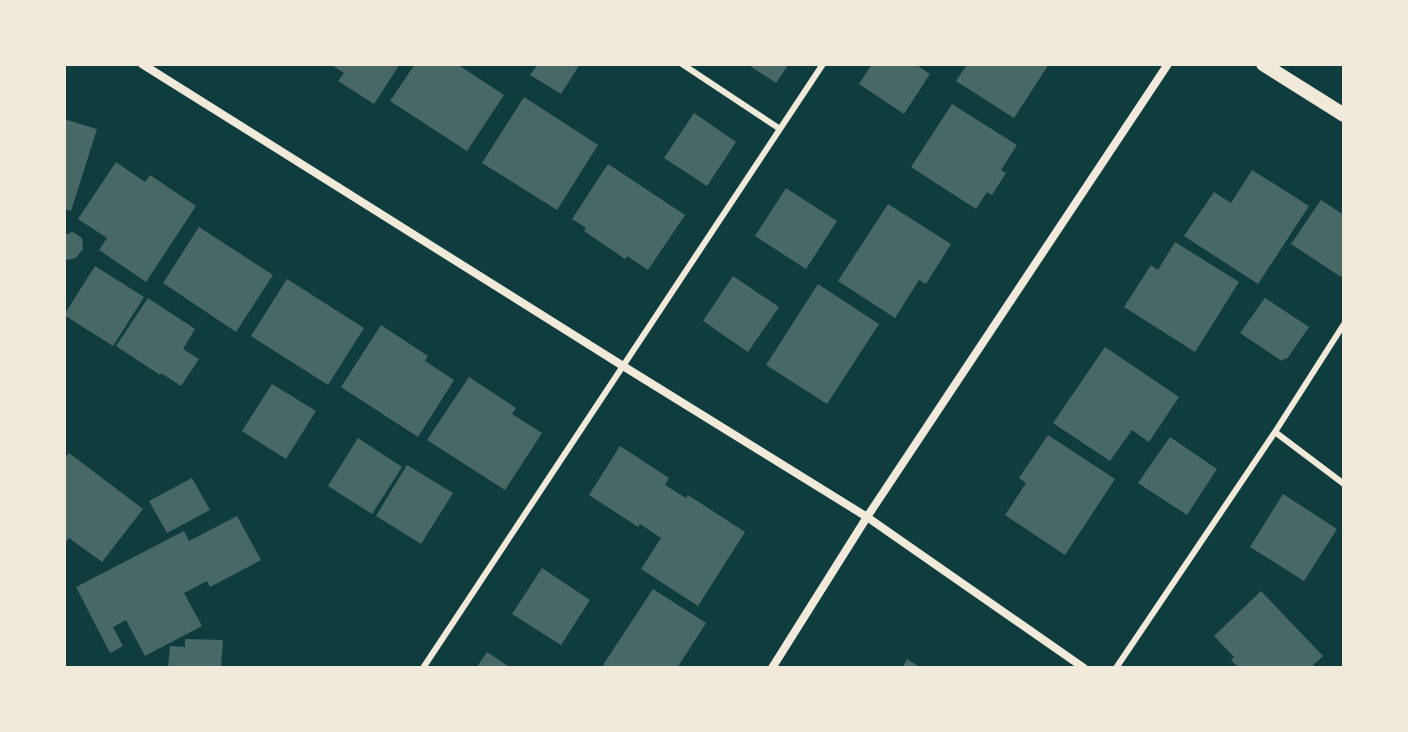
<svg xmlns="http://www.w3.org/2000/svg" width="1408" height="732" viewBox="0 0 1408 732" font-family="Montserrat,sans-serif">
<rect width="100%" height="100%" fill="#0f3d3e"/>
<path fill="#486865" d="M 330,64 L 400,64 L 374,104 L 338,81 L 344,73 Z
M 415,64 L 457,64 L 504,95 L 467,151 L 390,101 Z
M 538,64 L 580,64 L 561,94 L 530,75 Z
M 747,64 L 789,64 L 776,83 Z
M 872,64 L 915,64 L 930,74 L 904,114 L 859,84 Z
M 967,64 L 1049,64 L 1014,118 L 956,81 Z
M 524,97 L 598,145 L 557,210 L 482,163 Z
M 952,104 L 1017,145 L 1001,170 L 1006,173 L 992,195 L 987,192 L 976,209 L 911,167 Z
M 694,113 L 736,142 L 707,186 L 664,158 Z
M 64,119 L 97,129 L 71,211 L 64,209 Z
M 116,162 L 145,182 L 150,175 L 196,206 L 146,282 L 99,250 L 107,238 L 78,219 Z
M 608,164 L 685,215 L 648,270 L 627,256 L 625,259 L 584,231 L 586,228 L 572,219 Z
M 1252,170 L 1309,206 L 1258,284 L 1184,236 L 1214,192 L 1231,203 Z
M 786,188 L 837,221 L 806,269 L 755,236 Z
M 1321,200 L 1344,215 L 1344,272 L 1341,277 L 1291,244 Z
M 888,204 L 951,244 L 926,284 L 919,280 L 895,318 L 838,281 Z
M 199,227 L 273,275 L 236,332 L 163,283 Z
M 73,232 L 82,238 L 83,249 L 76,258 L 67,260 L 64,258 L 64,235 Z
M 1175,242 L 1239,282 L 1195,352 L 1124,307 L 1151,265 L 1158,270 Z
M 95,266 L 144,297 L 113,346 L 64,315 Z
M 733,276 L 779,307 L 748,352 L 703,321 Z
M 287,279 L 364,328 L 328,385 L 251,336 Z
M 818,284 L 879,324 L 827,404 L 766,365 Z
M 148,298 L 195,329 L 183,349 L 199,359 L 181,386 L 161,373 L 160,375 L 116,346 Z
M 1265,298 L 1309,327 L 1287,359 L 1285,358 L 1282,361 L 1240,333 Z
M 381,325 L 428,356 L 425,361 L 454,380 L 418,437 L 341,387 Z
M 1105,347 L 1179,397 L 1149,442 L 1132,430 L 1110,461 L 1053,423 Z
M 469,377 L 516,408 L 512,414 L 542,433 L 505,490 L 427,440 Z
M 272,384 L 316,411 L 286,459 L 242,431 Z
M 1048,435 L 1115,479 L 1065,555 L 1005,515 L 1026,483 L 1019,478 Z
M 1170,437 L 1217,469 L 1187,515 L 1138,483 Z
M 358,438 L 402,467 L 372,514 L 328,486 Z
M 620,446 L 669,478 L 665,485 L 686,498 L 688,495 L 745,532 L 698,606 L 641,569 L 661,538 L 640,524 L 638,527 L 589,495 Z
M 69,453 L 143,509 L 102,562 L 69,538 L 64,544 L 64,459 Z
M 407,465 L 453,493 L 421,544 L 376,516 Z
M 192,478 L 210,510 L 167,533 L 149,501 Z
M 1283,494 L 1337,529 L 1304,581 L 1250,547 Z
M 237,516 L 261,560 L 210,587 L 207,581 L 184,593 L 202,626 L 145,656 L 126,620 L 113,627 L 123,646 L 110,653 L 76,587 L 184,531 L 189,541 Z
M 542,568 L 590,600 L 561,645 L 512,614 Z
M 653,589 L 706,623 L 677,668 L 607,668 L 603,665 Z
M 1261,591 L 1323,656 L 1310,668 L 1239,668 L 1231,660 L 1234,657 L 1214,636 Z
M 185,639 L 223,640 L 221,668 L 168,668 L 170,646 L 185,647 Z
M 487,652 L 511,668 L 476,668 Z
M 907,659 L 921,668 L 902,668 Z"/>
<g fill="none" stroke-linecap="round" stroke-linejoin="round">
<path stroke="#f1e9da" stroke-width="6" d="M 682,64 L 780,129
M 1275,432 L 1344,484
M 423,668 L 823,64
M 1116,668 L 1275,432 L 1344,324"/>
<path stroke="#f1e9da" stroke-width="8" d="M 142,64 L 623,366 L 867,517 L 1084,668
M 772,668 L 867,517 L 1168,64"/>
<path stroke="#f1e9da" stroke-width="14" d="M 1263,64 L 1344,115"/>
</g>
<rect width="1408" height="732" fill="none" stroke="#f1e9da" stroke-width="132"/>
</svg>
